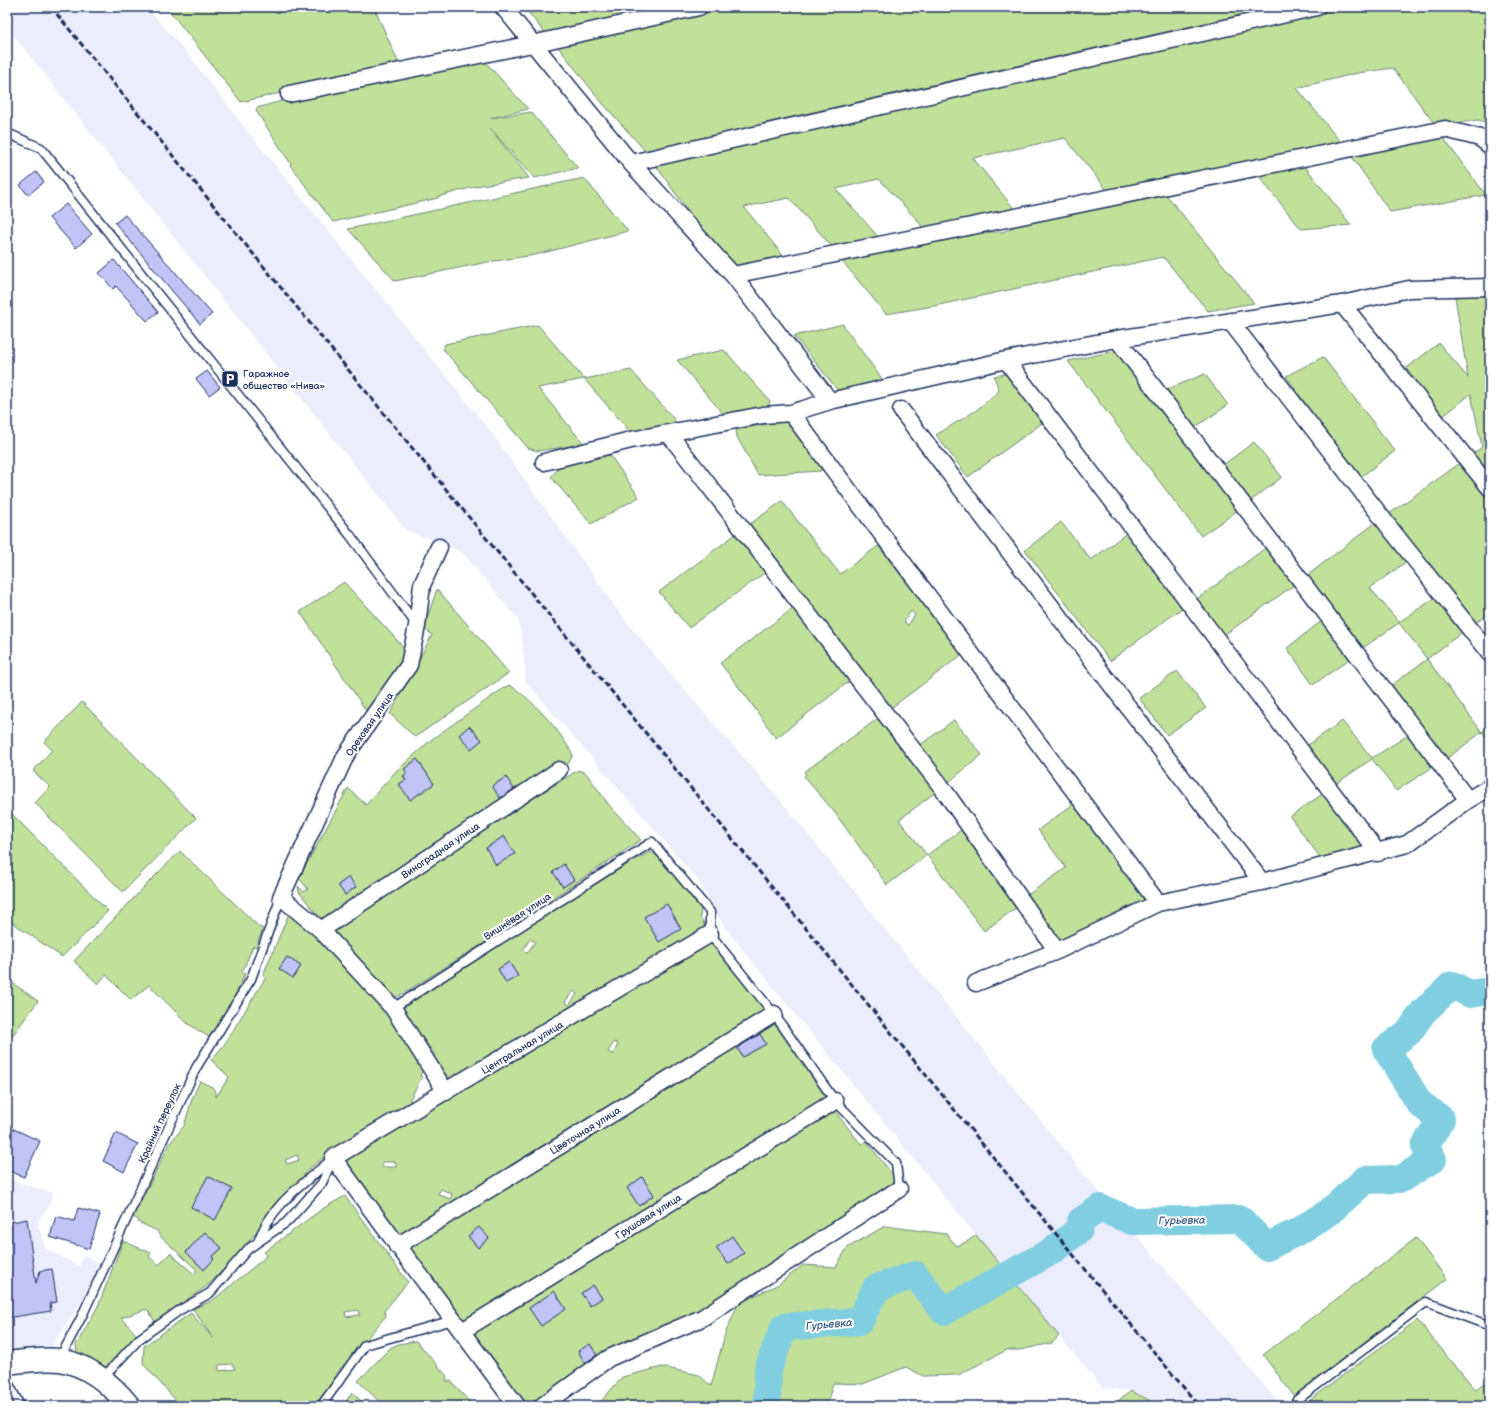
<svg xmlns="http://www.w3.org/2000/svg" width="1497" height="1413" viewBox="0 0 1497 1413" font-family="'Balsamiq Sans',sans-serif">
<rect width="100%" height="100%" fill="#fff"/>
<filter id="ink" filterUnits="userSpaceOnUse"><feTurbulence type="fractalNoise" baseFrequency=".025" numOctaves="2"/><feDisplacementMap in="SourceGraphic" scale="8" xChannelSelector="R" yChannelSelector="G"/><feConvolveMatrix kernelMatrix="1 2 1 2 8 2 1 2 1" color-interpolation-filters="sRGB"/></filter>
<g filter="url(#ink)">
<path fill="#ecedfc" d="M 7,7 L 146,7 L 180,45 L 254,139 L 488,428 L 627,623 L 781,801 L 1080,1169 L 1282,1406 L 1155,1406 L 1151,1400 L 1131,1391 L 1103,1388 L 1048,1323 L 725,928 L 698,880 L 526,682 L 522,638 L 518,619 L 463,553 L 406,530 L 7,27 Z
M 7,1179 L 53,1193 L 48,1208 L 40,1217 L 38,1225 L 46,1249 L 79,1266 L 84,1255 L 102,1265 L 86,1294 L 48,1353 L 7,1356 Z"/>
<path fill="#c1e099" stroke="#6e887c" fill-rule="evenodd" d="M 178,7 L 374,7 L 400,66 L 241,102 L 169,10 Z
M 524,7 L 690,7 L 547,36 Z
M 736,7 L 1296,7 L 648,154 L 598,98 L 555,43 Z
M 1347,7 L 1490,7 L 1490,123 L 1478,120 L 1436,126 L 1393,68 L 1358,73 L 1297,88 L 1343,145 L 1110,194 L 1065,138 L 973,158 L 1016,211 L 925,232 L 919,222 L 879,179 L 836,189 L 881,240 L 834,249 L 789,198 L 744,207 L 785,258 L 738,269 L 695,221 L 654,163 L 975,93 Z
M 479,55 L 528,109 L 491,118 L 531,112 L 578,168 L 534,178 L 490,128 L 529,178 L 481,185 L 437,197 L 438,198 L 333,222 L 290,165 L 291,164 L 256,111 L 257,108 L 299,96 Z
M 1441,135 L 1486,195 L 1390,212 L 1350,154 Z
M 1303,164 L 1351,225 L 1301,229 L 1257,174 Z
M 584,178 L 628,231 L 535,255 L 488,262 L 395,281 L 348,229 Z
M 1164,192 L 1254,303 L 1208,311 L 1163,257 L 934,306 L 886,314 L 842,261 L 980,232 L 1002,232 L 1026,222 Z
M 1490,292 L 1490,480 L 1470,456 L 1482,447 L 1471,394 L 1441,418 L 1404,370 L 1439,343 L 1468,378 L 1455,297 Z
M 843,324 L 844,327 L 885,383 L 840,393 L 794,336 Z
M 538,325 L 584,379 L 631,370 L 681,427 L 633,435 L 584,379 L 538,388 L 584,444 L 537,451 L 528,448 L 443,349 L 445,344 Z
M 724,350 L 770,401 L 768,408 L 726,417 L 677,360 Z
M 1120,350 L 1240,509 L 1201,536 L 1068,361 Z
M 1323,357 L 1395,451 L 1358,479 L 1286,376 Z
M 1006,374 L 1015,378 L 1045,421 L 968,477 L 936,435 L 975,411 L 999,391 L 994,376 Z
M 1205,374 L 1228,405 L 1191,430 L 1163,391 Z
M 787,420 L 821,463 L 821,471 L 758,475 L 737,437 L 736,430 Z
M 1254,442 L 1282,477 L 1247,504 L 1219,468 Z
M 610,455 L 639,497 L 591,524 L 551,477 L 559,467 Z
M 1463,461 L 1490,495 L 1490,613 L 1473,625 L 1386,516 Z
M 782,501 L 840,574 L 878,546 L 963,654 L 887,711 L 746,527 ZM 911,611 L 915,615 L 908,625 L 904,622 Z
M 1379,520 L 1410,559 L 1370,588 L 1399,622 L 1438,596 L 1464,631 L 1427,659 L 1482,732 L 1490,726 L 1490,741 L 1482,732 L 1445,760 L 1389,687 L 1427,659 L 1399,623 L 1360,650 L 1304,578 Z
M 1061,522 L 1091,560 L 1128,532 L 1185,606 L 1110,661 L 1025,550 Z
M 737,533 L 767,571 L 689,628 L 659,592 Z
M 1268,546 L 1297,583 L 1220,638 L 1193,602 Z
M 344,582 L 406,650 L 392,680 L 369,715 L 300,612 Z
M 437,589 L 509,673 L 415,737 L 390,714 L 432,635 L 425,629 L 425,624 Z
M 795,607 L 851,680 L 776,738 L 748,699 L 720,663 Z
M 1324,619 L 1354,656 L 1313,685 L 1287,648 Z
M 1177,671 L 1206,708 L 1167,735 L 1139,698 Z
M 510,685 C 535,702 559,729 573,755 L 568,764 L 558,770 L 329,917 L 320,918 L 299,892 L 298,886 L 304,892 L 308,889 L 299,878 L 348,788 L 366,805 L 394,773 L 432,739 L 505,687 Z
M 82,702 L 196,818 L 123,892 L 35,803 L 50,787 L 33,771 L 52,750 L 44,742 Z
M 880,717 L 937,791 L 899,820 L 927,855 L 965,827 L 1020,905 L 984,931 L 927,855 L 887,885 L 832,809 L 804,777 L 806,774 L 804,772 Z
M 954,720 L 982,755 L 945,785 L 916,748 Z
M 1342,721 L 1372,758 L 1413,732 L 1436,765 L 1396,791 L 1372,759 L 1334,785 L 1305,747 Z
M 578,770 L 586,773 L 609,805 L 641,840 L 481,945 L 397,997 L 393,996 L 334,932 L 336,925 Z
M 1328,790 L 1364,846 L 1362,851 L 1323,861 L 1290,817 Z
M 1076,802 L 1145,895 L 1143,904 L 1060,941 L 1026,896 L 1066,868 L 1038,830 Z
M 7,809 L 108,911 L 62,957 L 7,919 L 7,845 L 10,847 L 7,844 Z
M 180,851 L 259,927 L 263,929 L 256,947 L 253,946 L 242,973 L 245,974 L 230,1007 L 210,1038 L 187,1023 L 149,985 L 131,1000 L 106,975 L 98,984 L 74,961 L 149,882 Z
M 650,852 L 658,856 L 701,909 L 700,918 L 703,921 L 705,929 L 451,1080 L 448,1079 L 448,1076 L 444,1073 L 434,1057 L 435,1055 L 403,1010 L 403,1007 L 615,871 ZM 530,939 L 535,942 L 527,953 L 523,950 ZM 573,991 L 577,994 L 569,1005 L 565,1002 Z
M 290,911 L 298,917 C 342,963 392,1011 424,1067 L 420,1076 L 422,1077 L 410,1099 L 412,1102 L 333,1150 L 309,1169 L 234,1259 L 207,1286 L 155,1322 L 147,1309 L 121,1318 L 137,1335 L 104,1370 L 77,1354 L 76,1345 L 98,1306 L 123,1241 L 151,1253 L 149,1257 L 159,1265 L 170,1253 L 194,1274 L 197,1270 L 159,1235 L 157,1230 L 155,1230 L 138,1222 L 139,1220 L 133,1217 L 170,1143 L 184,1126 L 192,1099 L 200,1081 L 212,1087 L 216,1092 L 216,1097 L 229,1077 L 211,1060 L 224,1045 L 266,977 L 263,975 L 265,970 ZM 297,1155 L 299,1160 L 287,1164 L 285,1160 Z
M 705,941 L 717,948 L 763,1007 L 762,1014 L 399,1237 L 345,1161 L 349,1158 ZM 614,1042 L 618,1044 L 613,1055 L 608,1052 ZM 382,1162 L 396,1162 L 396,1167 L 382,1167 ZM 441,1189 L 452,1194 L 450,1199 L 438,1194 Z
M 7,979 L 38,1001 L 10,1039 L 7,1037 Z
M 768,1023 L 775,1024 L 826,1091 L 826,1098 L 463,1322 L 406,1247 Z
M 832,1108 L 861,1144 L 866,1141 L 897,1180 C 788,1274 655,1330 533,1406 L 523,1405 L 469,1332 Z
M 345,1196 L 408,1282 L 384,1311 L 386,1316 L 336,1374 L 329,1388 L 314,1406 L 181,1406 L 143,1364 L 144,1346 L 191,1313 L 213,1338 L 193,1309 L 213,1300 L 262,1260 L 266,1256 L 264,1252 L 322,1209 ZM 359,1310 L 360,1315 L 346,1317 L 345,1312 ZM 232,1364 L 235,1369 L 219,1371 L 219,1365 Z
M 885,1226 L 946,1234 L 957,1246 L 968,1241 L 976,1235 L 1059,1336 L 1052,1343 L 1020,1350 L 1007,1350 L 958,1375 L 923,1376 L 906,1367 L 863,1384 L 833,1383 L 827,1406 L 597,1406 L 622,1377 L 662,1367 L 699,1375 L 711,1386 L 725,1334 L 738,1304 L 779,1284 L 803,1265 L 836,1267 L 847,1248 Z
M 1416,1238 L 1447,1279 L 1294,1396 L 1263,1355 Z
M 1417,1320 L 1476,1390 L 1490,1381 L 1490,1406 L 1302,1406 Z
M 416,1341 L 447,1376 L 446,1381 L 451,1381 L 473,1406 L 384,1406 L 358,1381 L 390,1348 L 398,1344 Z
M 1131,1391 L 1151,1401 L 1155,1406 L 1111,1406 Z
M 352,1392 L 366,1406 L 343,1406 Z"/>
<g fill="none" stroke-linecap="round" stroke-linejoin="round">
<path stroke="#82cee1" stroke-width="28" d="M 766,1406 L 767,1402 L 768,1369 L 784,1327 L 860,1321 L 876,1288 L 915,1275 L 944,1311 L 1052,1251 L 1079,1230 L 1081,1221 L 1100,1208 L 1132,1221 L 1240,1219 L 1267,1247 L 1297,1232 L 1328,1213 L 1365,1180 L 1401,1179 L 1433,1159 L 1425,1146 L 1441,1119 L 1420,1104 L 1386,1049 L 1409,1032 L 1423,1012 L 1452,985 L 1470,994 L 1490,991"/>
</g>
<path fill="#c0c4f6" stroke="#1b2f5e" d="M 36,172 L 44,182 L 28,195 L 20,185 Z
M 66,204 L 92,234 L 76,248 L 49,218 Z
M 125,215 L 212,314 L 200,324 L 115,223 Z
M 114,260 L 158,312 L 147,321 L 116,286 L 113,289 L 99,273 Z
M 207,371 L 220,387 L 209,395 L 196,379 Z
M 469,726 L 482,740 L 471,749 L 459,735 Z
M 417,759 L 434,784 L 410,800 L 399,784 L 406,780 L 403,776 L 407,773 L 404,769 Z
M 506,777 L 514,789 L 500,798 L 492,786 Z
M 504,836 L 515,854 L 496,865 L 486,848 Z
M 564,864 L 574,880 L 563,887 L 553,872 Z
M 349,877 L 356,887 L 345,895 L 338,885 Z
M 667,904 L 681,929 L 659,942 L 644,917 Z
M 287,957 L 301,966 L 293,978 L 279,969 Z
M 509,962 L 518,976 L 506,983 L 498,969 Z
M 760,1034 L 766,1044 L 743,1057 L 737,1048 Z
M 7,1126 L 40,1141 L 24,1177 L 7,1170 Z
M 116,1133 L 138,1144 L 124,1172 L 103,1161 Z
M 208,1176 L 232,1189 L 215,1220 L 191,1207 Z
M 642,1177 L 654,1195 L 639,1206 L 627,1188 Z
M 78,1208 L 100,1214 L 89,1249 L 50,1237 L 56,1216 L 74,1221 Z
M 27,1219 L 36,1283 L 40,1271 L 52,1269 L 57,1302 L 50,1303 L 51,1311 L 7,1318 L 7,1223 Z
M 479,1227 L 489,1238 L 478,1248 L 468,1236 Z
M 205,1232 L 222,1248 L 212,1257 L 214,1259 L 204,1270 L 186,1252 Z
M 732,1236 L 744,1253 L 728,1264 L 716,1248 Z
M 593,1285 L 602,1298 L 590,1306 L 581,1293 Z
M 554,1291 L 566,1309 L 541,1326 L 529,1308 Z
M 590,1344 L 597,1355 L 585,1363 L 578,1351 Z"/>
<g fill="none" stroke-linecap="round" stroke-linejoin="round">
<defs>
<path id="lane" d="M 7,133 L 41,148 L 350,535 L 416,624
M 393,1008 L 652,842 L 710,912 L 710,934 L 774,1014 L 835,1101 L 896,1163 L 899,1189
M 258,1242 C 270,1206 303,1184 331,1160
M 60,1358 L 82,1316 L 196,1068 L 251,979 L 281,897
M 102,1379 L 139,1339 L 180,1310 L 210,1293 L 248,1249 L 287,1222 L 322,1183 L 333,1158
M 7,1380 L 20,1406
M 321,1406 L 365,1345 L 453,1320
M 1295,1406 L 1297,1400 L 1426,1302 L 1490,1326"/>
<path id="street" d="M 503,7 L 631,163 L 733,275 L 830,401
M 289,94 L 532,44 L 699,7
M 631,163 L 1317,7
M 733,275 L 1445,129 L 1480,138 L 1490,146
M 1342,304 L 1490,488
M 1230,321 L 1393,532 L 1490,654
M 1117,339 L 1468,800
M 1006,360 L 1378,853
M 901,410 L 1262,882
M 791,413 L 1158,903
M 669,434 L 941,786 L 1057,951
M 544,462 L 631,440 L 763,415 L 791,413 L 830,401 L 1006,360 L 1117,339 L 1342,304 L 1409,289 L 1490,287
M 439,547 L 422,585 L 417,626 L 409,665 L 346,755 L 281,897 L 321,930 L 393,1008 L 446,1092
M 321,930 L 559,770
M 976,983 L 1057,951 L 1158,903 L 1262,882 L 1407,844 L 1468,800 L 1490,787
M 397,1246 L 774,1014
M 462,1331 L 835,1101
M 517,1406 L 333,1158 L 710,934
M 542,1406 L 609,1358 L 702,1318 L 899,1189"/>
<path id="secondary" d="M 7,1363 C 24,1361 43,1358 60,1360 C 88,1365 112,1385 129,1406"/>
</defs>
<use href="#lane" stroke="#1b2f5e" stroke-width="11"/>
<use href="#street" stroke="#1b2f5e" stroke-width="19"/>
<use href="#secondary" stroke="#1b2f5e" stroke-width="25"/>
<use href="#lane" stroke="#fff" stroke-width="8"/>
<use href="#street" stroke="#fff" stroke-width="16"/>
<use href="#secondary" stroke="#fff" stroke-width="22"/>
<path stroke="#1b2f5e" stroke-width="3" stroke-dasharray="6 3" stroke-linecap="butt" d="M 51,7 L 1075,1257 L 1199,1406"/>
</g>
</g>
<defs>
<symbol id="parking-square" viewBox="-11 -11 22 22"><rect x="-9" y="-9" width="18" height="18" rx="4" fill="#1b2f5e" stroke="#fff"/><path d="M-3.5-5.5H1a3.5 3.5 0 0 1 0 7H-1V5.5H-3.5ZM-1-3.4V-.6H.8a1.4 1.4 0 0 0 0-2.8Z" fill="#fff"/></symbol>
</defs>
<g fill-rule="evenodd">
<use href="#parking-square" x="220" y="369" width="20" height="20"/>
</g>
<g text-anchor="middle" stroke-width="4" stroke-linejoin="round" paint-order="stroke">
<g font-size="10" fill="#1b2f5e" stroke="#fff" text-anchor="start">
<text x="243" y="377">Гаражное<tspan x="243" dy="12">общество «Нива»</tspan></text>
</g>
<g font-size="10" fill="#1b2f5e" stroke="#fff">
<text transform="translate(369 724) rotate(-55)" y="4">Ореховая улица</text>
<text transform="translate(440 850) rotate(-34)" y="4">Виноградная улица</text>
<text transform="translate(517 916) rotate(-33)" y="4">Вишнёвая улица</text>
<text transform="translate(522 1047) rotate(-31)" y="4">Центральная улица</text>
<text transform="translate(159 1123) rotate(-65)" y="4">Крайний переулок</text>
<text transform="translate(585 1130) rotate(-32)" y="4">Цветочная улица</text>
<text transform="translate(648 1216) rotate(-32)" y="4">Грушовая улица</text>
</g>
<g font-size="11" font-style="italic" fill="#3a5f85" stroke="#fff">
<text transform="translate(1182 1220) rotate(-1)" y="4">Гурьевка</text>
<text transform="translate(829 1324) rotate(-5)" y="4">Гурьевка</text>
</g>
</g>
<rect width="1497" height="1413" fill="none" stroke="#fff" stroke-width="24"/>
<rect x="12" y="12" width="1473" height="1389" fill="none" stroke="#1b2f5e" stroke-width="1.5" filter="url(#ink)"/>
</svg>
